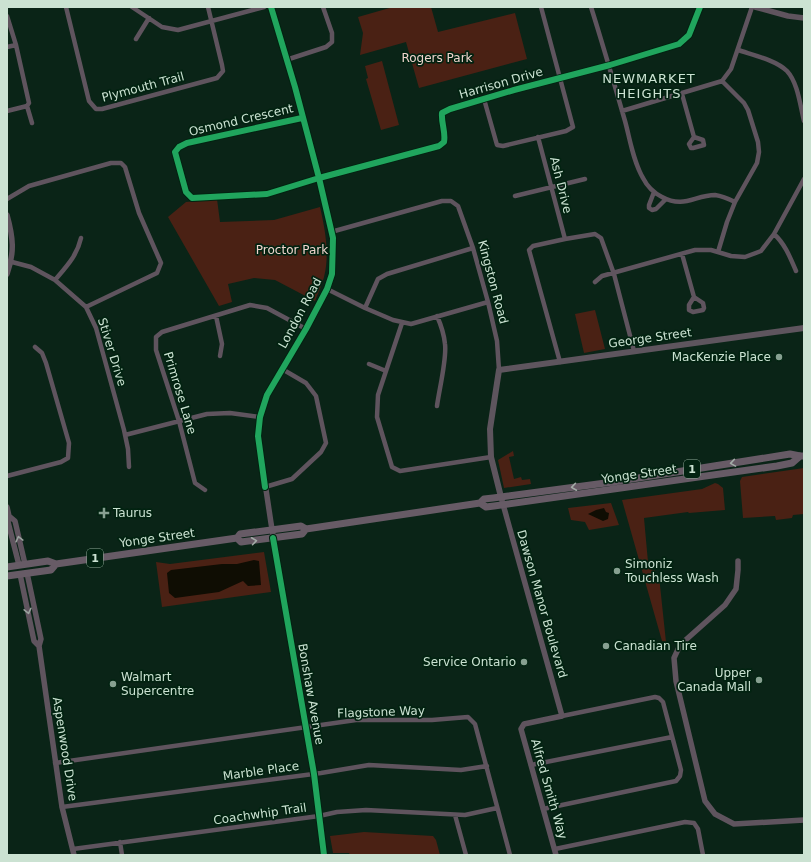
<svg xmlns="http://www.w3.org/2000/svg" width="811" height="862" viewBox="0 0 811 862" font-family="'DejaVu Sans',sans-serif">
<rect width="100%" height="100%" fill="#0a2417"/>
<path fill="#4a2114" d="M 393,7 L 431,7 L 438,32 L 515,13 L 527,59 L 419,88 L 406,42 L 360,55 L 363,33 L 358,17 Z
M 382,61 L 399,125 L 381,130 L 366,79 L 368,78 L 365,66 Z
M 217,199 L 220,222 L 274,220 L 320,207 C 325,229 330,254 324,277 C 322,285 318,293 315,301 L 275,280 L 254,278 L 228,284 L 232,302 L 219,306 L 168,217 L 186,202 Z
M 595,310 L 605,349 L 584,353 L 575,314 Z
M 513,451 L 514,456 L 509,457 L 514,479 L 521,477 L 522,480 L 530,479 L 531,484 L 504,488 L 498,460 Z
M 804,468 L 804,514 L 793,515 L 792,518 L 776,520 L 775,516 L 743,518 L 740,481 L 742,477 Z
M 715,483 L 718,484 L 723,488 L 725,510 L 689,513 L 688,512 L 644,518 L 648,562 L 652,570 L 655,570 L 655,576 L 659,576 L 666,642 L 662,641 L 622,500 L 702,489 Z
M 611,503 L 619,525 L 589,530 L 585,522 L 571,520 L 568,508 Z
M 264,552 L 271,592 L 162,607 L 156,562 L 170,564 Z
M 364,832 L 433,836 L 436,840 L 440,855 L 350,855 L 349,853 L 333,853 L 330,836 Z"/>
<path fill="#0f0d03" d="M 604,508 L 606,512 L 609,513 L 608,519 L 603,521 L 588,514 L 596,510 Z
M 254,560 L 259,561 L 261,585 L 248,586 L 243,581 L 219,592 L 175,598 L 169,593 L 167,573 L 171,570 L 222,564 L 237,564 Z"/>
<g fill="none" stroke-linecap="round" stroke-linejoin="round">
<path stroke="#5f545e" stroke-width="4.5" d="M 66,7 L 89,101 L 96,109 L 102,109 L 217,78 L 223,71 L 222,65 L 208,7
M 132,7 L 162,27 L 178,30 L 264,7
M 591,7 C 603,45 614,83 625,121 C 630,139 633,161 643,178 C 647,186 654,193 662,197 C 684,209 695,195 715,195 C 722,196 729,199 735,202
M 7,16 L 16,45 L 29,103 L 27,106 L 7,111
M 136,39 L 149,18
M 7,47 L 16,45
M 738,50 C 753,55 776,60 787,71 C 798,83 800,105 804,121
M 286,60 L 326,47 L 332,42 L 332,33 L 323,7
M 682,94 L 694,137
M 484,99 L 497,145 L 503,146 L 566,131 L 573,127 L 541,7
M 27,106 L 32,123
M 622,111 L 722,81 L 731,69 L 752,7
M 302,118 L 187,143 L 179,147 L 175,152 L 186,192 L 192,198 L 267,194 L 319,178
M 538,137 L 565,239
M 694,137 L 703,140 L 704,145 L 693,148 L 691,148 L 689,144 Z
M 654,192 L 649,205 L 649,208 L 652,210 L 656,209 L 666,199
M 515,196 L 585,179
M 7,199 L 29,186 L 111,163 L 121,163 L 125,167 L 139,213 L 161,263 L 157,273 L 86,307
M 331,232 L 442,201 L 451,201 L 458,206 L 473,248 L 488,302 L 497,341 L 499,370
M 774,234 C 785,244 790,257 796,271
M 718,252 L 727,222 L 735,202 L 757,163 L 759,152 L 758,142 L 748,110 L 744,103 L 722,81
M 682,254 L 694,297
M 12,262 L 31,267 L 55,280 L 86,307 L 96,328 L 124,430 L 128,449 L 129,467
M 55,280 C 66,267 77,256 81,238
M 595,282 L 602,276 L 695,250 L 711,250 L 731,256 L 745,257 L 761,251 L 774,234 L 804,179
M 327,289 L 365,308 L 393,320 L 411,324 L 488,302
M 694,297 L 703,303 L 704,308 L 703,310 L 693,312 L 689,310 L 689,305 Z
M 365,308 L 378,279 L 387,274 L 473,248
M 216,316 L 222,344 L 220,356
M 402,323 L 378,395 L 377,417 L 392,467 L 400,471 L 491,457
M 560,362 L 529,250 L 533,246 L 565,239 L 595,234 L 601,238 L 614,274 L 634,351
M 369,364 L 386,371
M 437,406 C 439,390 447,359 445,344 C 444,334 441,325 437,316
M 125,435 L 207,414 L 230,413 L 260,417
M 7,476 L 61,462 L 68,458 L 69,443 L 46,363 L 42,353 L 35,347
M 265,487 L 292,479 L 321,452 L 326,443 L 316,396 L 306,383 L 282,369
M 205,490 L 195,483 L 179,421 L 156,350 L 156,337 L 162,332 L 250,305 L 267,308 L 306,329
M 55,763 L 356,720 L 432,720 L 468,717 L 475,724 L 510,855
M 531,765 L 672,737
M 62,807 L 321,773 L 369,765 L 461,770 L 487,766
M 543,809 L 676,781 L 680,776 L 681,770 L 663,702 L 659,698 L 655,697 L 562,716
M 455,815 L 466,855
M 120,842 L 122,855
M 73,849 L 319,816 L 337,812 L 366,810 L 465,815 L 497,808
M 555,849 L 685,822 L 694,823 L 698,829 L 703,855"/>
<path stroke="#5f545e" stroke-width="5.5" d="M 271,7 L 295,87 L 319,178 L 333,238 L 332,274 L 327,289 L 306,329 L 267,395 L 260,417 L 258,436 L 271,523 L 314,774 L 324,855
M 755,7 L 788,16 L 804,18
M 319,178 L 439,146 L 444,142 C 446,132 441,123 442,113 L 450,109 L 514,90 L 610,65 L 679,44 L 689,35 L 700,7
M 7,215 C 13,237 15,252 7,274
M 501,497 L 562,716 L 524,724 L 521,729 L 556,855
M 7,507 L 9,516 L 8,522 L 19,565
M 9,516 L 15,521 L 25,564
M 738,561 L 738,570 L 736,589 L 725,605 L 680,645 L 674,658 L 676,681 L 705,801 L 715,814 L 734,824 L 804,820
M 27,573 L 41,639 L 39,646 L 62,807 L 74,855
M 20,574 L 34,641 L 39,646"/>
<path stroke="#5e555e" stroke-width="6" d="M 501,497 L 491,457 L 490,429 L 499,370 L 804,328"/>
<path stroke="#675b66" stroke-width="7" d="M 480,503 L 486,507 L 494,506 L 777,466 L 792,463 L 800,456
M 237,538 L 241,542 L 302,534 L 306,529
M 7,567 L 48,561 L 56,564 L 237,538 L 240,534 L 301,526 L 306,529 L 480,503 L 484,499 L 493,498 L 613,482 L 790,454 L 800,456 L 804,456
M 7,576 L 51,570 L 56,564"/>
<defs>
<path id="cycleway" d="M 302,118 L 187,143 L 179,147 L 175,152 L 186,192 L 192,198 L 267,194 L 319,178 L 439,146 L 444,142 C 446,132 441,123 442,113 L 450,109 L 514,90 L 610,65 L 679,44 L 689,35 L 700,7
M 265,487 L 258,436 L 260,417 L 267,395 L 306,329 L 327,289 L 332,274 L 333,238 L 319,178 L 295,87 L 271,7
M 273,538 L 314,774 L 324,855"/>
</defs>
<use href="#cycleway" stroke="#022311" stroke-width="8"/>
<use href="#cycleway" stroke="#20a55d" stroke-width="6"/>
</g>
<defs><path id="oneway-chevron" d="M-2-3.5L2.5 0L-2 3.5" fill="none" stroke-width="1.6" stroke-linecap="round" stroke-linejoin="round"/></defs>
<g stroke="#a3aca7">
<use href="#oneway-chevron" transform="translate(733 463) rotate(171)"/>
<use href="#oneway-chevron" transform="translate(574 487) rotate(172)"/>
<use href="#oneway-chevron" transform="translate(254 541) rotate(-8)"/>
</g>
<g stroke="#9aa29e">
<use href="#oneway-chevron" transform="translate(19 539) rotate(-104)"/>
<use href="#oneway-chevron" transform="translate(28 611) rotate(77)"/>
</g>
<g fill="#87a091" stroke="#022311" stroke-width="1.5">
<circle cx="779" cy="357" r="4"/>
<path d="M102 507h4v4h4v4h-4v4h-4v-4h-4v-4h4z"/>
<circle cx="617" cy="571" r="4"/>
<circle cx="606" cy="646" r="4"/>
<circle cx="524" cy="662" r="4"/>
<circle cx="759" cy="680" r="4"/>
<circle cx="113" cy="684" r="4"/>
</g>
<g text-anchor="middle" stroke-width="3.5" stroke-linejoin="round" paint-order="stroke">
<g fill="#022311" stroke="#8fa998" stroke-width="1">
<rect x="684" y="460" width="16" height="18" rx="3"/>
<rect x="87" y="549" width="16" height="18" rx="3"/>
</g>
<g font-size="11" font-weight="bold" fill="#cbe2d2">
<text x="692" y="473">1</text>
<text x="95" y="562">1</text>
</g>
<g font-size="12" fill="#f0d4cd" stroke="#022311">
<text x="437" y="62">Rogers Park</text>
<text x="292" y="254">Proctor Park</text>
</g>
<g font-size="12" fill="#cbe2d2" stroke="#022311">
<text transform="translate(501 83) rotate(-16)" y="4">Harrison Drive</text>
<text transform="translate(143 87) rotate(-15)" y="4">Plymouth Trail</text>
<text transform="translate(241 120) rotate(-13)" y="4">Osmond Crescent</text>
<text transform="translate(561 185) rotate(76)" y="4">Ash Drive</text>
<text transform="translate(493 282) rotate(75)" y="4">Kingston Road</text>
<text transform="translate(300 313) rotate(-62)" y="4">London Road</text>
<text transform="translate(650 338) rotate(-8)" y="4">George Street</text>
<text transform="translate(112 352) rotate(73)" y="4">Stiver Drive</text>
<text transform="translate(180 393) rotate(73)" y="4">Primrose Lane</text>
<text transform="translate(639 474) rotate(-8)" y="4">Yonge Street</text>
<text transform="translate(157 538) rotate(-8)" y="4">Yonge Street</text>
<text transform="translate(542 604) rotate(74)" y="4">Dawson Manor Boulevard</text>
<text transform="translate(311 694) rotate(80)" y="4">Bonshaw Avenue</text>
<text transform="translate(381 712) rotate(-2)" y="4">Flagstone Way</text>
<text transform="translate(65 749) rotate(81)" y="4">Aspenwood Drive</text>
<text transform="translate(261 771) rotate(-8)" y="4">Marble Place</text>
<text transform="translate(549 789) rotate(74)" y="4">Alfred Smith Way</text>
<text transform="translate(260 814) rotate(-8)" y="4">Coachwhip Trail</text>
</g>
<g font-size="12" fill="#cbe2d2" stroke="#022311" text-anchor="start">
<text x="771" y="361" text-anchor="end">MacKenzie Place</text>
<text x="113" y="517">Taurus</text>
<text x="625" y="568">Simoniz<tspan x="625" dy="14">Touchless Wash</tspan></text>
<text x="614" y="650">Canadian Tire</text>
<text x="516" y="666" text-anchor="end">Service Ontario</text>
<text x="751" y="677" text-anchor="end">Upper<tspan x="751" dy="14">Canada Mall</tspan></text>
<text x="121" y="681">Walmart<tspan x="121" dy="14">Supercentre</tspan></text>
</g>
<g font-size="13" letter-spacing="1" fill="#cbe2d2" stroke="#022311">
<text x="649" y="83">NEWMARKET<tspan x="649" dy="15">HEIGHTS</tspan></text>
</g>
</g>
<rect width="811" height="862" fill="none" stroke="#cbe2d2" stroke-width="16"/>
</svg>
